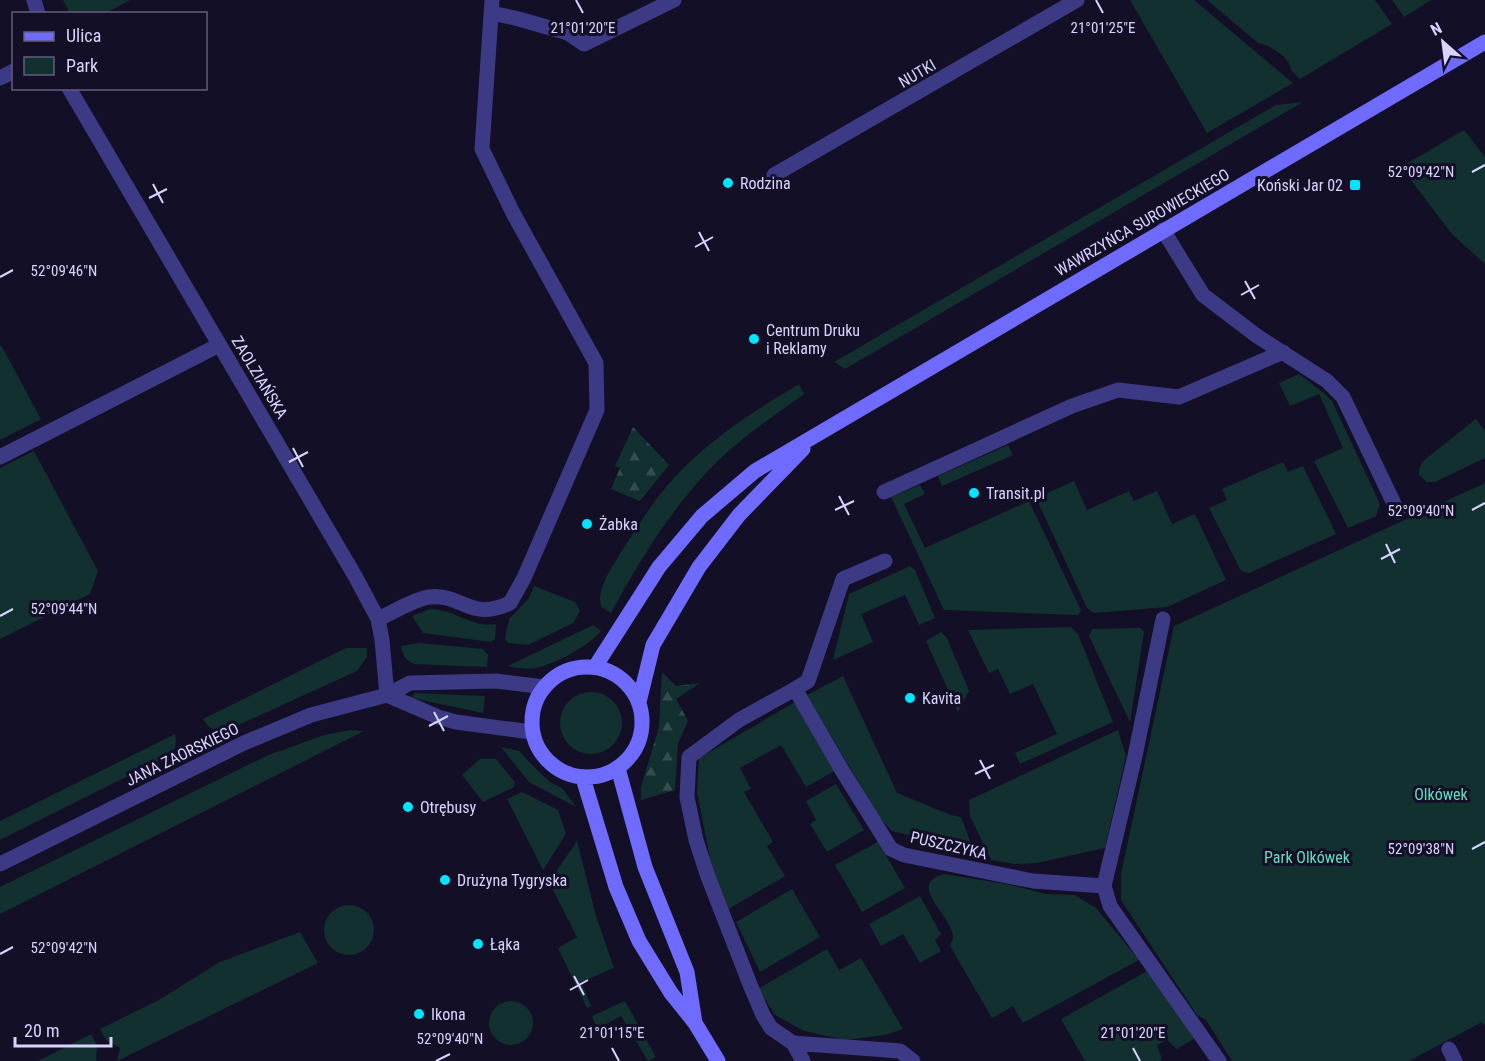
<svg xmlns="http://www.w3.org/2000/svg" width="1485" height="1061" viewBox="0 0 1485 1061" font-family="'Roboto Condensed',sans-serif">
<defs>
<pattern id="forest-firs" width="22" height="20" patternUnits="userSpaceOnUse" patternTransform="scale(1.5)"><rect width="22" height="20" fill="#12302f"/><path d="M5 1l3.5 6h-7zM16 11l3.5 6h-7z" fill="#344d4e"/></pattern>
</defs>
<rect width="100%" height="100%" fill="#130f26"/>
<path fill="#12302f" d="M 63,0 L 130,0 L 106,13 L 70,14 Z
M 1130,0 L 1194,0 L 1293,83 L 1207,133 Z
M 1207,0 L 1375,0 L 1392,24 L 1300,79 L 1291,70 C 1290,57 1270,45 1258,43 Z
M 1392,0 L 1431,0 L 1404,17 Z
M 1303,102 L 845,369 L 834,362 L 1276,105 Z
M 1464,130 L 1485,157 L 1485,264 L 1451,233 L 1401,167 Z
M 1,345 L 41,419 L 0,440 L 0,346 Z
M 1299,374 L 1325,394 L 1332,401 L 1380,504 L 1376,516 L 1348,528 L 1314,461 L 1343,448 L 1319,394 L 1290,406 L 1279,383 Z
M 799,384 L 804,394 C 784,409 764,422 744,438 C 686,484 646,549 611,613 L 601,607 C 596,588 613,566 623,549 C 639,525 654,499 674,478 C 710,439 754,411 799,384 Z
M 1476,419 L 1485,431 L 1485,458 L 1435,482 L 1427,482 L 1419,475 L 1419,469 L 1423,461 Z
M 1008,445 L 1013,455 L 942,486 L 938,476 Z
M 34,451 L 98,571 L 90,594 L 0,639 L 0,468 Z
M 1283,462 L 1288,472 L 1303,466 L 1336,534 L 1249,573 L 1241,571 L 1209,508 L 1227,500 L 1222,489 Z
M 1074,481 L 1087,510 L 1129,491 L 1134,501 L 1157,491 L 1172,524 L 1195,514 L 1226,580 L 1167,607 L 1094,613 L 1087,608 L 1036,498 Z
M 1485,483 L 1485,1026 L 1482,1022 L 1409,1061 L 1232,1061 L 1206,1020 L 1197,1015 L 1121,900 L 1121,874 L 1174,626 Z
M 920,485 L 925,494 L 904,504 L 925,548 L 1029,501 L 1081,610 L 1078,615 L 944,610 L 891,497 Z
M 910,566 L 915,570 L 935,618 L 919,625 L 905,595 L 861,614 L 873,642 L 833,660 L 849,594 Z
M 534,586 L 575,602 L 580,611 L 573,623 L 528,645 L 509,643 L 505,639 L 509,619 L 529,598 Z
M 430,609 C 454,609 471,628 496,624 L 495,639 L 491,642 L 423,633 L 412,616 Z
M 593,625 L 601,631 C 589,646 555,664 536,668 C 527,670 517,668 508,666 Z
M 1071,627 L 1078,634 L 1113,722 L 1020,764 L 1015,753 L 1057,734 L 1033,684 L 1010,694 L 998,669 L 989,673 L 968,630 Z
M 1140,628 L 1144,632 L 1130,722 L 1089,636 L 1092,629 Z
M 941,632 L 947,638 L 969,691 L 958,712 L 926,641 Z
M 420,643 L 483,649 L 488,655 L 487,667 L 414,664 C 405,660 403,656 401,646 Z
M 346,648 L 367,648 L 367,657 L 357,671 L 221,733 L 209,727 L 203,719 Z
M 843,676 L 897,793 L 951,815 L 961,817 L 974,852 L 892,831 L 879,817 L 807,695 Z
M560 723a31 31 0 1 1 62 0a31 31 0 1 1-62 0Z
M 414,693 L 485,696 L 483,713 L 412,698 Z
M 797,701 L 836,770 L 806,787 L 781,745 L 740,768 L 751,789 L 744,792 L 773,842 L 767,846 L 785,876 L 727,910 L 713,873 L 697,792 L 699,758 Z
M 351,730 L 364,731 L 0,914 L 0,887 L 266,756 L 324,735 Z
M 1118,730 L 1126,756 L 1105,848 L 1037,863 L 1015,864 L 991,860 L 970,816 L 969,800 Z
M 175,734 C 177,743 176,748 170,755 L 0,840 L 0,821 Z
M 501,747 L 519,751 L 538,771 L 550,782 L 562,788 L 576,807 L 529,782 Z
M 480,759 L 496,759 L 515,782 L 514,787 L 483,802 L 462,775 Z
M 836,784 L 864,830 L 827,852 L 810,824 L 816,820 L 806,801 Z
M 522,792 L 558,810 L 566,834 L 543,870 L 507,799 Z
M 577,841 L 596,916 L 614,968 L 581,982 L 591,1006 L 587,1008 L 558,948 L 577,937 L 549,882 Z
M 878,842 L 905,888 L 862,912 L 835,865 Z
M 944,874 L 1006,884 L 1046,894 L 1075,895 L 1096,908 L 1139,960 L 1023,1023 L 1013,1006 L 992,1018 L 950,946 C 951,943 953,940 953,937 C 953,916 905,884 944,874 Z
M 792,889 L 820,937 L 760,972 L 736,922 Z
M 920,896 L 941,934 L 935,940 L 941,951 L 920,963 L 903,934 L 881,946 L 869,924 Z
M324 930a25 25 0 1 1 50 0a25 25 0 1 1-50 0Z
M 300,932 L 318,963 L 117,1061 L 120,1048 L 107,1041 L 100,1029 L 157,1001 L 220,962 Z
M 827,949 L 839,970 L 861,958 L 903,1029 L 885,1035 L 845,1040 L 804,1031 L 775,1015 L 758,989 Z
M 1147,971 L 1197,1037 L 1177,1049 L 1167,1040 L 1157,1045 L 1162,1059 L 1159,1061 L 1085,1061 L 1061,1019 Z
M489 1023a22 22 0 1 1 44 0a22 22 0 1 1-44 0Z
M 625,1001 L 656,1057 L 648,1061 L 621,1016 L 597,1029 L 592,1016 Z
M 91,1034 L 97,1045 L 96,1060 L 98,1061 L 38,1061 Z"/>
<path fill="url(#forest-firs)" d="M 633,427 L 669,465 L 640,501 L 611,489 L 620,468 L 615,466 Z
M 662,672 L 676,686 L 700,683 L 676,699 L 688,721 L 678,743 L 675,790 L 641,800 L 641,787 L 659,727 Z"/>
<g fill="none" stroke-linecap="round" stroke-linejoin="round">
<path stroke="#3d3a85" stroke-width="15" d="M 34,0 L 38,14
M 491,13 L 515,18 L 568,33 L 584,44 L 674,0
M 0,78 L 14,71
M 69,88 L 355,576 L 378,619 L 382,640 L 387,695
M 774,175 L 1077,0
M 1163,230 L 1203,295 L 1257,336 L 1327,381 L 1343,397 L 1398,512
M 0,457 L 219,345
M 884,492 L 1072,406 L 1118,390 L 1179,397 L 1283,352
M 378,619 C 394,612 412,600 429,597 C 462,593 469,622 510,603 L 524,578 L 597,410 L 596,363 L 513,213 L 482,149 L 492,0
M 1163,619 L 1135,756 L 1104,886 L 1110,906 L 1219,1061
M 795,689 L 808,681 L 843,579 L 885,561
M 387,695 L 438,717 L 456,722 L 531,732
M 0,864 L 244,743 L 311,715 L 387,695 L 410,683 L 496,681 L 544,687
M 793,1043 L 803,1061
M 1449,1049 L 1455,1061
M 913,1061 L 900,1051 L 793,1043 L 771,1028 L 763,1015 L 751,987 L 707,874 L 696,840 L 687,797 L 689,757 L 739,720 L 795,689 L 843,772 L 891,849 L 904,855 L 1033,881 L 1104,886"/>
<path stroke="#6f6bff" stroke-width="15" d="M 595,667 L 659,567 L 702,516 L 755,471 L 1485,42
M532 722a55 55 0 1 1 110 0a55 55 0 1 1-110 0Z
M 639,702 L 653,645 L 699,567 L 739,515 L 803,449
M 618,768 L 645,867 L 687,972 L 695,1023
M 583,778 L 616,887 L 639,941 L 671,993 L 695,1023 L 718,1061"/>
</g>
<path fill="none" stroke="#d9d4ff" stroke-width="2" d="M 576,0 L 583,13M 1096,0 L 1103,13M 1472,172 L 1485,165M 153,184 L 163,203M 149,198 L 167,189M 699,232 L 709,251M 695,247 L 713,237M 0,277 L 13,270M 1245,281 L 1255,299M 1241,295 L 1259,285M 293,448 L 303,467M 289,462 L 308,452M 839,496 L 849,515M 835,510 L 854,501M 1472,510 L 1485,503M 1386,544 L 1395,563M 1381,559 L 1400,549M 0,616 L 13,609M 434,712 L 444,731M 429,726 L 448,716M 980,760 L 990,779M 975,774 L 994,765M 1472,849 L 1485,842M 0,954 L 13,947M 574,976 L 584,995M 570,990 L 588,980M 612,1048 L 619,1061M 1133,1048 L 1140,1061M 436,1061 L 450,1054"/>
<g fill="#00e5ff" stroke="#130f26" stroke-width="2">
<circle cx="728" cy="183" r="6"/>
<rect x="1349" y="179" width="12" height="12" rx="3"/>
<circle cx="754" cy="339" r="6"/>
<circle cx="974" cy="493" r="6"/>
<circle cx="587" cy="524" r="6"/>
<circle cx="910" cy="698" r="6"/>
<circle cx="408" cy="807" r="6"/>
<circle cx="445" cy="880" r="6"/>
<circle cx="478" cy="944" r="6"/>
<circle cx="419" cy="1014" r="6"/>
</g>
<g text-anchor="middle" stroke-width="6" stroke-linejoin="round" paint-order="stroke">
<g font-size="16" fill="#d9d4ff" stroke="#130f26">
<text transform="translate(917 73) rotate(-30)" y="6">NUTKI</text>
<text transform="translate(1142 222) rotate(-30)" y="6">WAWRZYŃCA SUROWIECKIEGO</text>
<text transform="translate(260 377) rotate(59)" y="6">ZAOLZIAŃSKA</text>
<text transform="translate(182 754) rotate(-26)" y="6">JANA ZAORSKIEGO</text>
<text transform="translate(949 845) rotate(13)" y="6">PUSZCZYKA</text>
</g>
<g font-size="16" fill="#d9d4ff" stroke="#130f26" text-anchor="start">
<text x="740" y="189">Rodzina</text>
<text x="1343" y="191" text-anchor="end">Koński Jar 02</text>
<text x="766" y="336">Centrum Druku<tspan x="766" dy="18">i Reklamy</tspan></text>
<text x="986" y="499">Transit.pl</text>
<text x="599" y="530">Żabka</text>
<text x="922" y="704">Kavita</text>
<text x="420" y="813">Otrębusy</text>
<text x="457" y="886">Drużyna Tygryska</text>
<text x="490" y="950">Łąka</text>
<text x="431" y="1020">Ikona</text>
</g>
<g font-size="16" fill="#5fe0c0" stroke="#130f26">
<text x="1441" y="800">Olkówek</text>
<text x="1307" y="863">Park Olkówek</text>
</g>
</g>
<g font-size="15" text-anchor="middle" fill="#d9d4ff" stroke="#130f26" stroke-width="6" stroke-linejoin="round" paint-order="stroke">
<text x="583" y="33">21°01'20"E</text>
<text x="1103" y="33">21°01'25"E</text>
<text x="1421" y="177">52°09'42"N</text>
<text x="64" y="276">52°09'46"N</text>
<text x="1421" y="516">52°09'40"N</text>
<text x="64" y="614">52°09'44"N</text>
<text x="1421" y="854">52°09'38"N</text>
<text x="64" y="953">52°09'42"N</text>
<text x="612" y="1038">21°01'15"E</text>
<text x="1133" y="1038">21°01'20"E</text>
<text x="450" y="1044">52°09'40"N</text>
</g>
<rect x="12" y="12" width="195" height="78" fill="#130f26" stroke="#625e7d" stroke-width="1.5"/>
<rect x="24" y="32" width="30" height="9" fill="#6f6bff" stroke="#625e7d" stroke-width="1.5"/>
<text x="66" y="42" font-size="18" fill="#d9d4ff">Ulica</text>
<rect x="24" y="57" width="30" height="18" fill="#12302f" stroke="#625e7d" stroke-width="1.5"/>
<text x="66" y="72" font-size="18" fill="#d9d4ff">Park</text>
<g transform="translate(1443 42) rotate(332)" stroke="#130f26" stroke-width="4.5" paint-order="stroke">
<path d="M0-4.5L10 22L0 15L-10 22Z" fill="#d9d4ff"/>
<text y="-9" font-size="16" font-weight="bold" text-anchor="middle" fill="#d9d4ff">N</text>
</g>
<path d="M15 1037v9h96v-9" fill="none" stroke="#d9d4ff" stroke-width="3"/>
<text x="24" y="1037" font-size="18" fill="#d9d4ff" stroke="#130f26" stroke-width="4.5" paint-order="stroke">20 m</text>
</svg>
